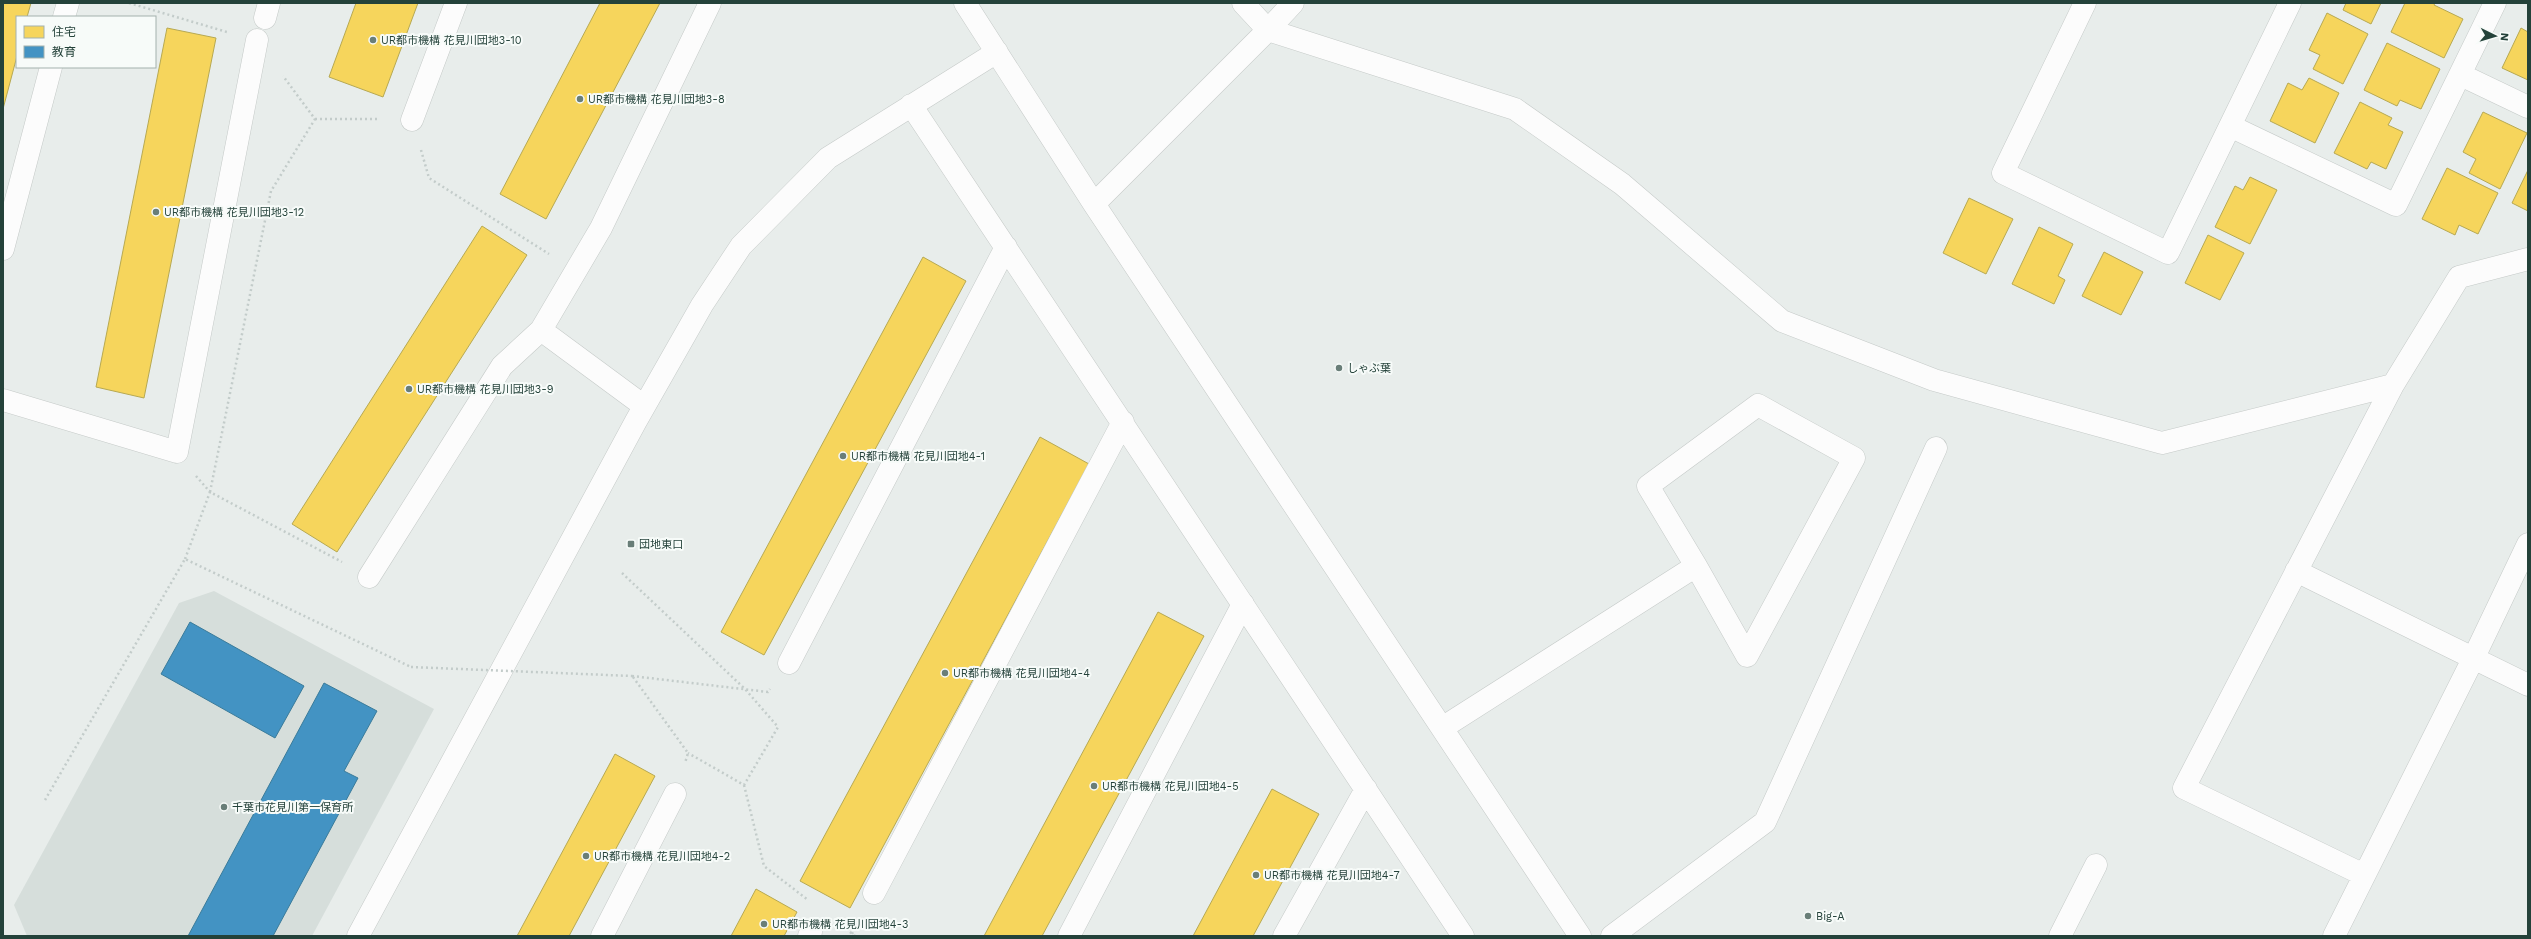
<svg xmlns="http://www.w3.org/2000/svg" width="2531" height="939" viewBox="0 0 2531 939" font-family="'Work Sans','Noto Sans JP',sans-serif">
<rect width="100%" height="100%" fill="#e8edeb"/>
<path fill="#d6dedb" d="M 214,591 L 434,709 L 312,936 L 27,936 L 14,905 L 179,603 Z"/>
<path fill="#f6d55c" stroke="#b7a952" d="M 3,3 L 31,3 L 27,17 L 17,17 L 17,56 L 3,109 Z
M 356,3 L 418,3 L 383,97 L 329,77 Z
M 600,3 L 660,3 L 546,219 L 500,194 Z
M 2346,3 L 2381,3 L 2371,24 L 2343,10 Z
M 2405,3 L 2435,3 L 2434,5 L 2463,19 L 2444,58 L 2391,32 Z
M 2327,13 L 2368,34 L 2343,84 L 2313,69 L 2320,55 L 2309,50 Z
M 167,28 L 216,38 L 144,398 L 96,387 Z
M 2521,28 L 2528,32 L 2528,80 L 2502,68 Z
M 2387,43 L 2440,69 L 2421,109 L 2400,100 L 2397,106 L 2364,90 Z
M 2309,78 L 2339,93 L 2315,143 L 2270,121 L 2288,83 L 2302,90 Z
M 2360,102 L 2392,118 L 2388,125 L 2403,132 L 2386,169 L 2371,162 L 2367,169 L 2334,153 Z
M 2483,112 L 2527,133 L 2500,189 L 2469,173 L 2476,159 L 2463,152 Z
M 2447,168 L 2498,193 L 2478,234 L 2459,225 L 2455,235 L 2422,219 Z
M 2528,170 L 2528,211 L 2512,203 Z
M 2250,177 L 2277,190 L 2250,244 L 2215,227 L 2235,186 L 2243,190 Z
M 1969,198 L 2013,219 L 1986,274 L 1943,253 Z
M 482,226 L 527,255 L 337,552 L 292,524 Z
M 2039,227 L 2073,244 L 2058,276 L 2065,280 L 2054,304 L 2012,284 Z
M 2208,235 L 2244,253 L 2220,300 L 2185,283 Z
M 2104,252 L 2143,272 L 2121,315 L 2082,296 Z
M 923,257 L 966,281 L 764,655 L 721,632 Z
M 1040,437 L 1089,464 L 850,908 L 800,881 Z
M 1158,612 L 1204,636 L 1042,936 L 984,936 Z
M 615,754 L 655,776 L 569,936 L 517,936 Z
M 1272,789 L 1319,814 L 1253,936 L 1193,936 Z
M 756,889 L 797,912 L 784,936 L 731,936 Z"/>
<path fill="#4393c3" stroke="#3a7b9a" d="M 190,622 L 304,686 L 275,738 L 161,674 Z
M 324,683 L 377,711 L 344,771 L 358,778 L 273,936 L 188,936 Z"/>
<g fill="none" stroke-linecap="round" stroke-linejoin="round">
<defs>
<path id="minor" d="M 965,3 L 1094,204 L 1580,936
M 1243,3 L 1268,30 L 1515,109 L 1622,184 L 1782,321 L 1934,380 L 2162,443 L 2393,385 L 2459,277 L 2528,259
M 2085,3 L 2003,173 L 2168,253 L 2230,126 L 2396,205 L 2495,3
M 64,17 L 68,3
M 265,18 L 269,3
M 2461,75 L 2528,107
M 911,105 L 1463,936
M 412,120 L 456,3
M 2230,126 L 2290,3
M 1094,204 L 1268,30 L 1293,3
M 3,249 L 51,67
M 541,330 L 644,406
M 3,400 L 177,452 L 257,40
M 2296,571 L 2528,685
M 369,577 L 502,366 L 541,330 L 601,228 L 710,3
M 789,663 L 1006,247
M 1442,728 L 1696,566 L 1747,656 L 1854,458 L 1758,405 L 1648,486 L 1696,566
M 2364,875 L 2184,788 L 2393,385
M 874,893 L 1123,422
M 358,936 L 636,421 L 702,305 L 741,246 L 828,158 L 997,52
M 602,936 L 675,794
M 809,936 L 811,932
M 1069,936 L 1243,604
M 1284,936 L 1366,789
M 1612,936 L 1765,822 L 1936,448
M 2060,936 L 2096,865
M 2334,936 L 2474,657 L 2528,544"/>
</defs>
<use href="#minor" stroke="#c5cac8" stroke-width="23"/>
<path stroke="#c3ccca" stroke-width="2.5" stroke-dasharray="2 3" stroke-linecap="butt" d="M 129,3 L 227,32
M 315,119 L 380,119
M 421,150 L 429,178 L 549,254
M 196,476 L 210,492
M 210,492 L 271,191 L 315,119 L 283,76
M 185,559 L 210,492 L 342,562
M 622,573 L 745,689 L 778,727 L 744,785 L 688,753
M 632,676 L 768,692 L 770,689
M 633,677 L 688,753 L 685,763
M 744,785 L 764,866 L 808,900
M 45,800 L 185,559 L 411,667
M 842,926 L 855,936
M 852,934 L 859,920"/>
<use href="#minor" stroke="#fcfcfc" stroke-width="22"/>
<path stroke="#c3ccca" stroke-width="2.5" stroke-dasharray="2 3" stroke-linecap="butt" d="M 411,667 L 632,676"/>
</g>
<g fill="#697e78" stroke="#f7fbf9" stroke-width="1.5">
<circle cx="373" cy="40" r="4"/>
<circle cx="580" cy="99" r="4"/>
<circle cx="156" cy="212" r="4"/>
<circle cx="1339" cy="368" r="4"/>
<circle cx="409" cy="389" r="4"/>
<circle cx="843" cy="456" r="4"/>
<rect x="627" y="540" width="8" height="8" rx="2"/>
<circle cx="945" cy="673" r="4"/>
<circle cx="1094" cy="786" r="4"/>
<circle cx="224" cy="807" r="4"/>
<circle cx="586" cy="856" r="4"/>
<circle cx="1256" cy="875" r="4"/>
<circle cx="1808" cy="916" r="4"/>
<circle cx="764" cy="924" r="4"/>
</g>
<g text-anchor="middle" stroke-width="4" stroke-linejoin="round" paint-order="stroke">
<g font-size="11" fill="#24423a" stroke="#f7fbf9" text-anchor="start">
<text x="381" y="44">UR都市機構 花見川団地3-10</text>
<text x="588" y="103">UR都市機構 花見川団地3-8</text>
<text x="164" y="216">UR都市機構 花見川団地3-12</text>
<text x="1347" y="372">しゃぶ葉</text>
<text x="417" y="393">UR都市機構 花見川団地3-9</text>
<text x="851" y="460">UR都市機構 花見川団地4-1</text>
<text x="639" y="548">団地東口</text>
<text x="953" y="677">UR都市機構 花見川団地4-4</text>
<text x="1102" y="790">UR都市機構 花見川団地4-5</text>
<text x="232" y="811">千葉市花見川第一保育所</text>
<text x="594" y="860">UR都市機構 花見川団地4-2</text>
<text x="1264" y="879">UR都市機構 花見川団地4-7</text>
<text x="1816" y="920">Big-A</text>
<text x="772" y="928">UR都市機構 花見川団地4-3</text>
</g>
</g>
<rect width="2531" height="939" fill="none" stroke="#24423a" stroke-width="8"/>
<rect x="16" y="16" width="140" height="52" fill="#f7fbf9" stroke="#a3b1ad"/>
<rect x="24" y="26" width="20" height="12" fill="#f6d55c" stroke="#a3b1ad"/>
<text x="52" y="36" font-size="12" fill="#24423a">住宅</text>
<rect x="24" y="46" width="20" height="12" fill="#4393c3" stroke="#a3b1ad"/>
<text x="52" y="56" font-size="12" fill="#24423a">教育</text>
<g transform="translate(2495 36) rotate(95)" stroke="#f7fbf9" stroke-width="3" paint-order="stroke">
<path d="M0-3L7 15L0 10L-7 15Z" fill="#24423a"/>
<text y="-6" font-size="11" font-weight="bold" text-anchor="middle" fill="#24423a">N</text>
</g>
</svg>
